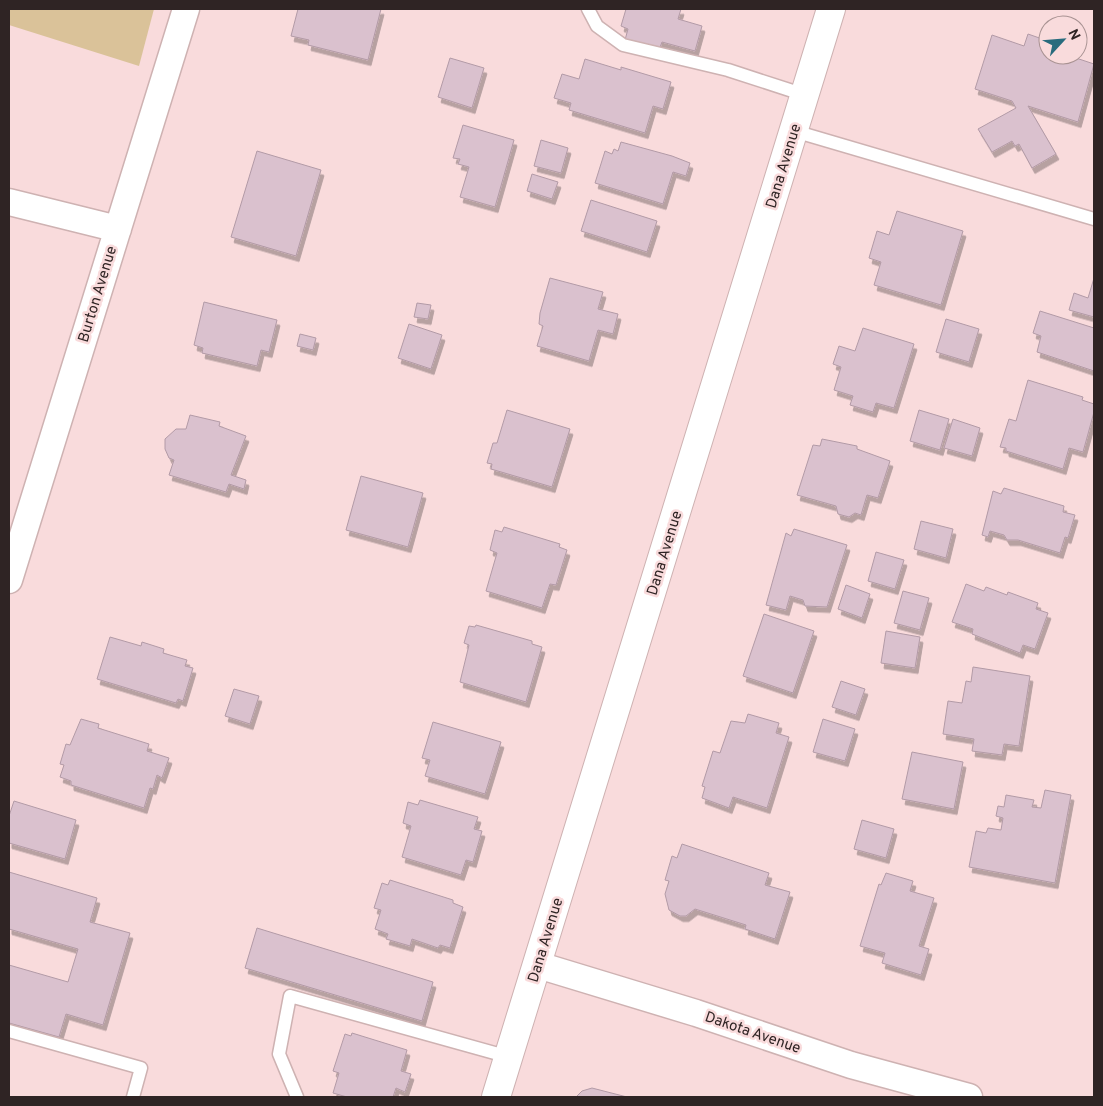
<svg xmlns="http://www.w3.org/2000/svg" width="1103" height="1106" viewBox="0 0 1103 1106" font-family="Overpass,sans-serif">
<defs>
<filter id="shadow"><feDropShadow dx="3" dy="5.5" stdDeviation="0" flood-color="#0004"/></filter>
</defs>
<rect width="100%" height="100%" fill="#f9dbdc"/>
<path fill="#dac299" d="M 9,9 L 154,9 L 139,66 L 9,25 Z"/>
<path fill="#dac1ce" stroke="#b29aa6" filter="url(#shadow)" d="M 298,9 L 381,9 L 368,60 L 308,45 L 309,40 L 291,36 Z
M 626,9 L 681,9 L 678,19 L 702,26 L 695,51 L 662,42 L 659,50 L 625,40 L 628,29 L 621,26 Z
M 1028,34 L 1048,41 L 1048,55 L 1067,55 L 1094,64 L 1078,122 L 1028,106 L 1056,154 L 1032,168 L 1019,144 L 1015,146 L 1012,141 L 992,152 L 978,129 L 1016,108 L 1012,101 L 975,89 L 992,35 L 1024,46 Z
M 450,58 L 484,68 L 472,108 L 438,97 Z
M 585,59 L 621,70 L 621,67 L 671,82 L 663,109 L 653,106 L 645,133 L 569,110 L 571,103 L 554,98 L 562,74 L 579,79 Z
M 463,125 L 514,140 L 495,207 L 460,197 L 469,167 L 458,164 L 460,159 L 453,158 Z
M 541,140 L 568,148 L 561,173 L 534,166 Z
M 621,142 L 672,156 L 690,163 L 686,176 L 673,172 L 663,204 L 595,183 L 605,151 L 612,154 L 614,149 L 618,151 Z
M 257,151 L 321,170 L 296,256 L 231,237 Z
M 532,174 L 558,182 L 552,199 L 527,191 Z
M 591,200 L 657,221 L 647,252 L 581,231 Z
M 897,211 L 963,231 L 941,305 L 874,285 L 881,262 L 869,258 L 877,231 L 889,235 Z
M 550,278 L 603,292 L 598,309 L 618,314 L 613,334 L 598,330 L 589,361 L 537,346 L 543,326 L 539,324 L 540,313 Z
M 1094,278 L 1094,317 L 1069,310 L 1074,293 L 1088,298 Z
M 204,302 L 277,320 L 269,352 L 261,350 L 257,366 L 202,353 L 203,348 L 194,345 Z
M 417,303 L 431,305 L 428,319 L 414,317 Z
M 1040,311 L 1094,328 L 1094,371 L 1037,352 L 1041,336 L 1033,333 Z
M 946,319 L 979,329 L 969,362 L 936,352 Z
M 409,324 L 442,335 L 431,369 L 398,358 Z
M 863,328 L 914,344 L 894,408 L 876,403 L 873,412 L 850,405 L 853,396 L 834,390 L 841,367 L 833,364 L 839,346 L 855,351 Z
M 300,334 L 316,338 L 313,350 L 297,346 Z
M 1028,380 L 1083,397 L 1082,400 L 1094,404 L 1094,412 L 1083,452 L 1069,448 L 1063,469 L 1006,451 L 1006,448 L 1000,447 L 1009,419 L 1016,421 Z
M 507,410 L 570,429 L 552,487 L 491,469 L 492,464 L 487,463 L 493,443 L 497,443 Z
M 919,410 L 949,419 L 940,450 L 910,441 Z
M 190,415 L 220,422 L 219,426 L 246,436 L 231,475 L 246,480 L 244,489 L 229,484 L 226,492 L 169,475 L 174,460 L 169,458 L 165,449 L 165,439 L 176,429 L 186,429 Z
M 953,419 L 980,428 L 972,456 L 944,448 Z
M 822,439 L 857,446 L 857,449 L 890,461 L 878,498 L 867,495 L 861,515 L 855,513 L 849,517 L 838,514 L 836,506 L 797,495 L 813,445 L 820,446 Z
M 361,476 L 423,493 L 408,547 L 346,530 Z
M 1004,488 L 1064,506 L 1063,512 L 1075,515 L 1068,538 L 1065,537 L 1060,553 L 1018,540 L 1007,540 L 1004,535 L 990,531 L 988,537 L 982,535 L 993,491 L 1001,494 Z
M 921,521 L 953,529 L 946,558 L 914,549 Z
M 504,527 L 560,544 L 559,547 L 567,550 L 556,585 L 550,584 L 542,608 L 486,591 L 497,553 L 490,550 L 495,530 L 502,532 Z
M 794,529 L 847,545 L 827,607 L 805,606 L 803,600 L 790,596 L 786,610 L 766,605 L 786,533 L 791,536 Z
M 876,552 L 904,560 L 895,589 L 868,581 Z
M 966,584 L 984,591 L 986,587 L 1007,595 L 1008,592 L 1038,603 L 1036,609 L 1048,613 L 1035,649 L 1023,645 L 1020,653 L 972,634 L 973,629 L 952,622 Z
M 846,585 L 870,594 L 862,618 L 838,609 Z
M 903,591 L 929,598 L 920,630 L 894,623 Z
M 764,614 L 814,631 L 793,693 L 743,676 Z
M 476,625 L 532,641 L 532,644 L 542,647 L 526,702 L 460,682 L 469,645 L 464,643 L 469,626 L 475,627 Z
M 886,631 L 920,637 L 915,668 L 881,663 Z
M 110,637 L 141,646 L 142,642 L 164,649 L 163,653 L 187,660 L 185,666 L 193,668 L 183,701 L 178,699 L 176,703 L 97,679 Z
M 973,667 L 1030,676 L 1019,746 L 1004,744 L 1002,755 L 972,751 L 974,739 L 943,734 L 948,701 L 962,703 L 966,681 L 971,682 Z
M 841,681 L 865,689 L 856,715 L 832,707 Z
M 234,689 L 259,696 L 250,724 L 225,716 Z
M 748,714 L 779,723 L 776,733 L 789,737 L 767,808 L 733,797 L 729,808 L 702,798 L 705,787 L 702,786 L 713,751 L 720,753 L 731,721 L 745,723 Z
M 81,719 L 99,724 L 98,728 L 149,744 L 147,751 L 169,758 L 162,778 L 157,775 L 153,789 L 150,788 L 144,808 L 71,785 L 71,781 L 60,777 L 64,765 L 60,764 L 66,744 L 70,745 Z
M 823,719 L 855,729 L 845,761 L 813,752 Z
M 433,722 L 501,742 L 485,794 L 425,776 L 430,760 L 422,758 Z
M 912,752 L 963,762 L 954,809 L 902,799 Z
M 1045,790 L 1071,795 L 1055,883 L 969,867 L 976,831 L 986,833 L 988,828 L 1001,830 L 1003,818 L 996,816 L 998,806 L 1004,807 L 1006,795 L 1034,800 L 1032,807 L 1041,808 Z
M 420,800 L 478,817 L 474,829 L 482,831 L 473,862 L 466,860 L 461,875 L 402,857 L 411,826 L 403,823 L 408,802 L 418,805 Z
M 14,801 L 76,820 L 65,859 L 9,843 L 9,816 Z
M 862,820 L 894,829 L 886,858 L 854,849 Z
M 682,844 L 769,873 L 765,885 L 790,892 L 775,939 L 745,929 L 746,925 L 695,909 L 686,916 L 680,916 L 669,910 L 665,894 L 669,881 L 665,880 L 672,856 L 677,858 Z
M 9,872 L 97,898 L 90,922 L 130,933 L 103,1025 L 66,1014 L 59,1037 L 9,1023 L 9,965 L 68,982 L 78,949 L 9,929 Z
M 886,873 L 913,881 L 910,891 L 934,898 L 919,946 L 929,949 L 921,975 L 882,963 L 885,953 L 860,946 L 879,884 L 881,885 Z
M 390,880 L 453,900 L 453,903 L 463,907 L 450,948 L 440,945 L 438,948 L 412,939 L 410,946 L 386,939 L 388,934 L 375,929 L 381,910 L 374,908 L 382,883 L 388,885 Z
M 257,928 L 433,982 L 422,1021 L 245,968 Z
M 352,1033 L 407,1050 L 401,1071 L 411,1074 L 405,1092 L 396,1088 L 393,1097 L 347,1097 L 333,1093 L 339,1073 L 333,1071 L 345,1034 L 351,1036 Z
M 592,1088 L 627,1097 L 576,1097 L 582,1091 Z"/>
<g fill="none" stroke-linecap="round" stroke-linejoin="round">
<defs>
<path id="service" d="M 588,9 L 597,26 L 623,45 L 728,70 L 805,95
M 794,131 L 1094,219
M 9,1031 L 141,1068 L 133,1097
M 297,1097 L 279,1054 L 290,996 L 509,1057"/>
<path id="minor" d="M 9,202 L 118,229
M 9,580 L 186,9
M 538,965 L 696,1013 L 851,1065 L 969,1097"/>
<path id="tertiary" d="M 496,1097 L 831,9"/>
</defs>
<use href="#service" stroke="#ceb2b2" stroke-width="15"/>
<use href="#minor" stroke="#ceb2b2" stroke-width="29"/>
<use href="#tertiary" stroke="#ceb2b2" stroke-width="30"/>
<use href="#service" stroke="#fff" stroke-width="12"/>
<use href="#minor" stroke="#fff" stroke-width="26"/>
<use href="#tertiary" stroke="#fff" stroke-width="28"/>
</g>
<g text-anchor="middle" stroke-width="5" stroke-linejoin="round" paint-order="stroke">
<g font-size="15" fill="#2f2424" stroke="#f9dbdc">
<text transform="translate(783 166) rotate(-73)" y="5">Dana Avenue</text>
<text transform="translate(97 294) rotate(-73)" y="5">Burton Avenue</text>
<text transform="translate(664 553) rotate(-73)" y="5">Dana Avenue</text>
<text transform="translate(545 940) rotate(-73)" y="5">Dana Avenue</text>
<text transform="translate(753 1032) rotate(19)" y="5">Dakota Avenue</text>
</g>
</g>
<rect width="1103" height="1106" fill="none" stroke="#2f2424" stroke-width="20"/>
<g transform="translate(1063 40) rotate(64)"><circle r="24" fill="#f9dbdc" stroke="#a89292"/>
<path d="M0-4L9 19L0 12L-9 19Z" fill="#286b7d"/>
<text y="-8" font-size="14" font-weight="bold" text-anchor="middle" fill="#2f2424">N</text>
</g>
</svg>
